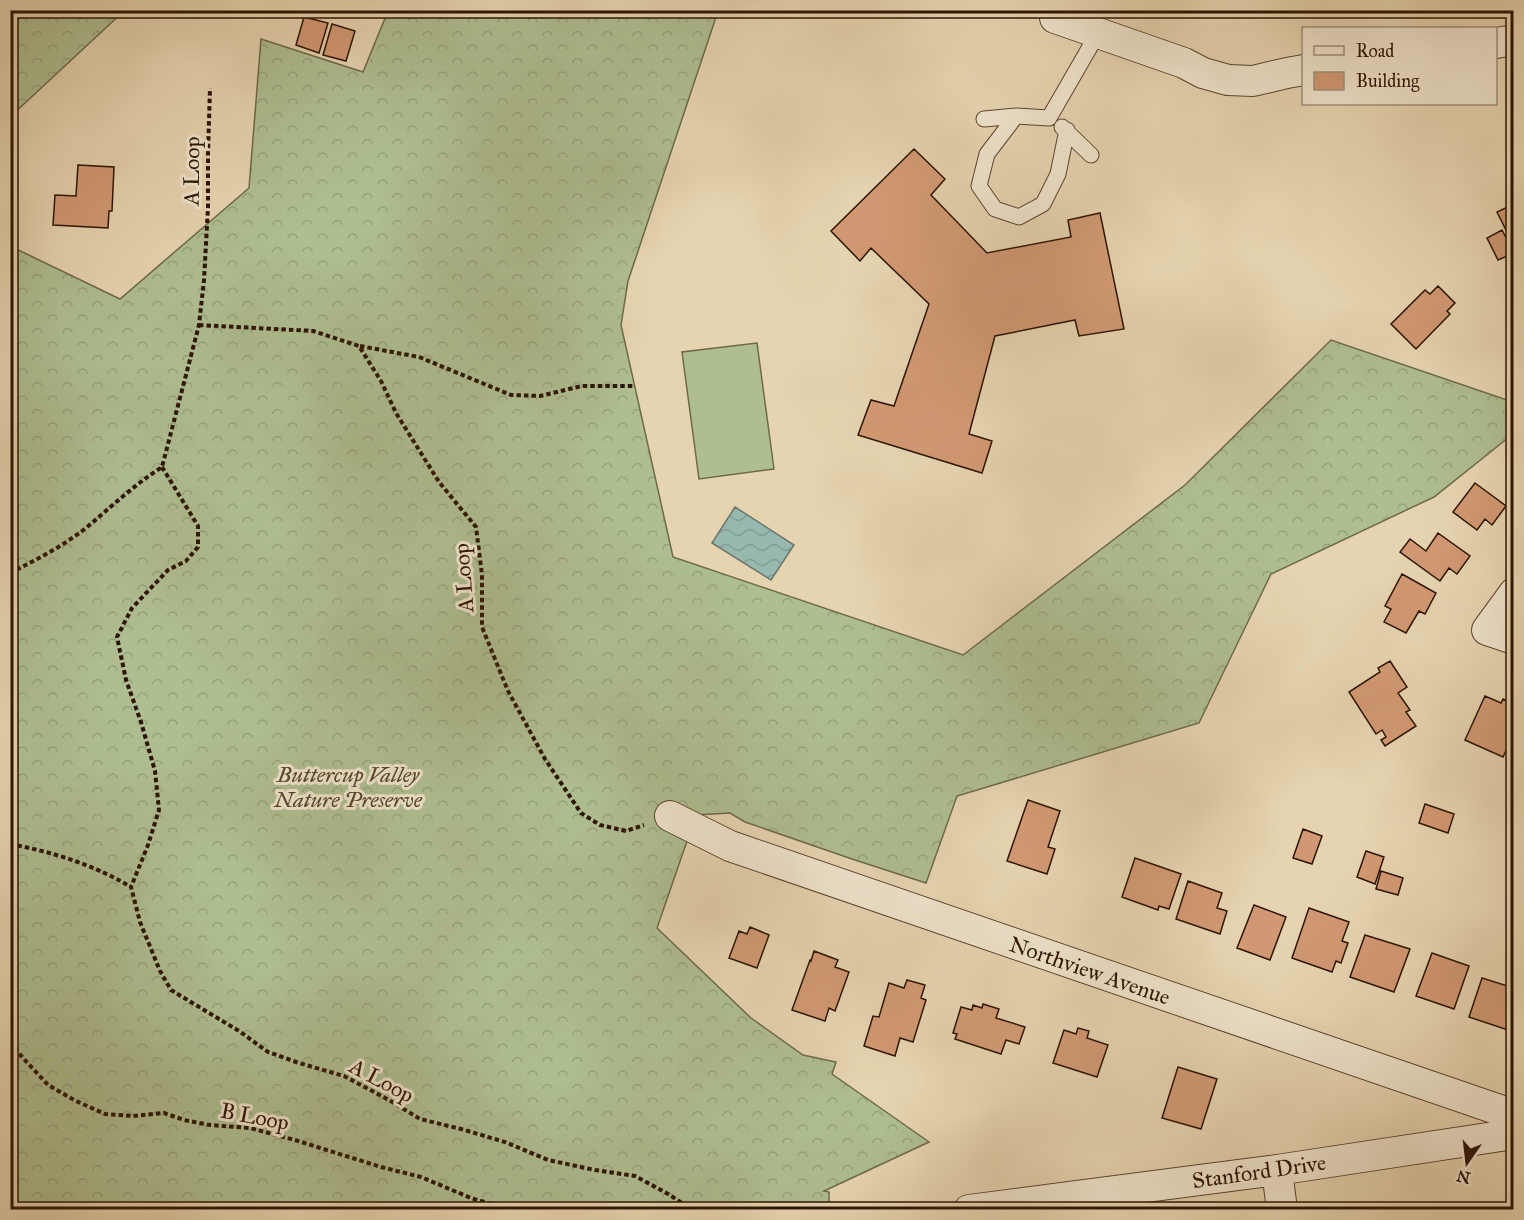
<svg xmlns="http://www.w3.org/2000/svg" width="1524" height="1220" viewBox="0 0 1524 1220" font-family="'IM FELL Great Primer',serif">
<defs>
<pattern id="forest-crowns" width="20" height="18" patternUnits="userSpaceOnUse" patternTransform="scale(1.5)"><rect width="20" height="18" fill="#aebe91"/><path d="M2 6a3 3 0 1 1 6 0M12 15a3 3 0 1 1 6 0" fill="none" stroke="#96a27b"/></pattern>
<pattern id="water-waves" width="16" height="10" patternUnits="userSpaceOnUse" patternTransform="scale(1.5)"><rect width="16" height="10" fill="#96b8af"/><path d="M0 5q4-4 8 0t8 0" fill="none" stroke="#829d95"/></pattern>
</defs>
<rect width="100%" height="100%" fill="#e6d4b0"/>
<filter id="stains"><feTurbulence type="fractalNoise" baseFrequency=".00333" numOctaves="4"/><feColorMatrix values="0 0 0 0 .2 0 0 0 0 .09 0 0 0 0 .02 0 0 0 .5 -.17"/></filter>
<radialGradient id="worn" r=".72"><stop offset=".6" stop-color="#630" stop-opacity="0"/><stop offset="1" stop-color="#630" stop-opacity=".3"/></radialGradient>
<path fill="url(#forest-crowns)" stroke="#6e694a" stroke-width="1.5" d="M 11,10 L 124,10 L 124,11 L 11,116 Z
M 388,11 L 718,11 L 628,281 L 621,325 L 673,557 L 963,655 L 1185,485 L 1331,340 L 1513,402 L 1513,434 L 1434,497 L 1271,574 L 1199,723 L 957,796 L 926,883 L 852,859 L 745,822 L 730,813 L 696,815 L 657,928 L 751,1018 L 803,1055 L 836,1062 L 832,1074 L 929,1142 L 824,1191 L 829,1192 L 829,1209 L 11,1209 L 10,246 L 120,299 L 249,188 L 261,39 L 363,72 Z"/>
<path fill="#aebe91" stroke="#6e694a" stroke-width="1.5" d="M 757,343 L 774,469 L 699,479 L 682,352 Z"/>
<path fill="url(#water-waves)" stroke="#6c766a" stroke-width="1.5" d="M 735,507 L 794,545 L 771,580 L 712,543 Z"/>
<path fill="#d19973" stroke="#2d1402" stroke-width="1.5" d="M 304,17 L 328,23 L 319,53 L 296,45 Z
M 332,24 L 355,31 L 346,61 L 323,55 Z
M 914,149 L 945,179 L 931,195 L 987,253 L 1071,237 L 1068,220 L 1100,213 L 1124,329 L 1079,336 L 1075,320 L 995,336 L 969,434 L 992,441 L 982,473 L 858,435 L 871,400 L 894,406 L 929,304 L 871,248 L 860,261 L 831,231 Z
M 78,165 L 114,167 L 112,211 L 109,211 L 108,228 L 53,225 L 55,195 L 76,196 Z
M 1514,204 L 1514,226 L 1506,230 L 1497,212 Z
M 1502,230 L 1514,253 L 1498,260 L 1487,238 Z
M 1438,286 L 1455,303 L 1447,311 L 1450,314 L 1416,349 L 1391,324 L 1425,290 L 1430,294 Z
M 1475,483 L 1506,506 L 1492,525 L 1485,519 L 1477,530 L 1453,512 Z
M 1438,533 L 1470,556 L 1457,574 L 1449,568 L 1440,581 L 1400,552 L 1410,539 L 1426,551 Z
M 1402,574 L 1436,593 L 1425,614 L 1419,611 L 1406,633 L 1384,622 L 1391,609 L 1385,606 Z
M 1390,661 L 1407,687 L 1398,693 L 1410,710 L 1406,712 L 1416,726 L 1385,746 L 1381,740 L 1386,737 L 1382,730 L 1376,734 L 1349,692 L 1380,672 L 1378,668 Z
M 1485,696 L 1501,703 L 1503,699 L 1514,704 L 1514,734 L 1503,757 L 1465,740 Z
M 1028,800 L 1060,811 L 1048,847 L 1055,849 L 1047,874 L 1007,861 Z
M 1425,804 L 1454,814 L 1448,833 L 1419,823 Z
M 1303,829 L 1322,836 L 1312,864 L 1293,858 Z
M 1366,851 L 1384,857 L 1375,884 L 1357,877 Z
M 1135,858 L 1181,874 L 1169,909 L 1159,906 L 1158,910 L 1122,897 Z
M 1381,871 L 1403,878 L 1398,895 L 1376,889 Z
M 1188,881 L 1222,893 L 1217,908 L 1227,911 L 1220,934 L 1176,919 Z
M 1254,905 L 1286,917 L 1270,960 L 1237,948 Z
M 1309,908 L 1349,922 L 1342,941 L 1348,943 L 1341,963 L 1336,961 L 1332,972 L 1292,958 Z
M 750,927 L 769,935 L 757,968 L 729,958 L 739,931 L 747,934 Z
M 1365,935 L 1410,949 L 1394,992 L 1350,977 Z
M 814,951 L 838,960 L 835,967 L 849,972 L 835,1011 L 829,1008 L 825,1021 L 792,1010 L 810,960 L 811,961 Z
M 1432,953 L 1469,966 L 1454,1009 L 1416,996 Z
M 1482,978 L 1514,988 L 1514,1032 L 1469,1017 Z
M 907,980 L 925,985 L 921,998 L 926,1000 L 913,1042 L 900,1038 L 895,1056 L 864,1046 L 873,1016 L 879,1017 L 889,983 L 904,988 Z
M 983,1004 L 999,1009 L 996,1018 L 1025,1027 L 1019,1044 L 1006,1040 L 1001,1054 L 955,1039 L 957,1034 L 953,1033 L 961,1007 L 972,1010 L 973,1005 L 982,1008 Z
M 1078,1028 L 1089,1031 L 1087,1038 L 1108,1045 L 1097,1077 L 1053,1063 L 1064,1030 L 1076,1034 Z
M 1178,1067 L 1217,1079 L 1201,1129 L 1162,1118 Z"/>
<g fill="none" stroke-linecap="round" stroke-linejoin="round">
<defs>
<path id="service" d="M 1016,116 L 987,154 L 979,186 L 995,209 L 1019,217 L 1043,204 L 1058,174 L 1067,130
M 984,119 L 1016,116 L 1049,118 L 1098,33
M 1062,127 L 1091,155"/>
<path id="minor" d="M 1055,18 L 1184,63 L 1203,73 L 1228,80 L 1253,81 L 1287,73 L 1304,70
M 1496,43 L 1514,40
M 1514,593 L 1487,630 L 1514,639
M 670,816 L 730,846 L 1514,1115
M 1277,1170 L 1282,1210
M 969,1210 L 1277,1170 L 1514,1134"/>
</defs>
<use href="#service" stroke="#5b442e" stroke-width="17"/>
<use href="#minor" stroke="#5b442e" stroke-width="32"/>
<path stroke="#2d1402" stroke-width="4" stroke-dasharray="4.5 3" stroke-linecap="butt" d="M 199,325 L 313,331 L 359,346 L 381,381 L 396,413 L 439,482 L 476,527 L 482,575 L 482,627 L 508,691 L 545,759 L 581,813 L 600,825 L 626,831 L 644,825
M 360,346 L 419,357 L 511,395 L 540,396 L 582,386 L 635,386
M 162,467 L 198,526 L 198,547 L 186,561 L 168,570 L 132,608 L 117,637 L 126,680 L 141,722 L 155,771 L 159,810 L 148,845 L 131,887 L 140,922 L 160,971 L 171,990 L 239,1031 L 268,1052 L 299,1063 L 344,1076 L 389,1100 L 420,1119 L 461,1129 L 505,1142 L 548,1160 L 595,1170 L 635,1176 L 670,1195 L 692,1210
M 10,573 C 36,560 63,546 86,528 C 111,507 134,485 162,467 L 199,325 L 204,280 L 208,207 L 208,154 L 210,88
M 10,844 C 53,852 94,865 131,887
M 10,1042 L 23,1058 L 48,1085 L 76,1101 L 105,1114 L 133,1116 L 164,1113 L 184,1120 L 210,1125 L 250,1128 L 295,1140 L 381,1167 L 421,1177 L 471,1198 L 511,1210"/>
<use href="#service" stroke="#efe3cc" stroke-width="15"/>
<use href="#minor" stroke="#efe3cc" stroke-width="30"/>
</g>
<g text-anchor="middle" stroke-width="6" stroke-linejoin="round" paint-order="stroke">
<g font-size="22" fill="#2d1402" stroke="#efe3cc">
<text transform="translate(191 171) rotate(-89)" y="8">A Loop</text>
<text transform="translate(463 578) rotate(-94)" y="8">A Loop</text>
<text transform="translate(1090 970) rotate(19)" y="8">Northview Avenue</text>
<text transform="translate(382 1080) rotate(28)" y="8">A Loop</text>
<text transform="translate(255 1116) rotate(11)" y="8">B Loop</text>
<text transform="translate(1259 1171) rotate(-8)" y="8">Stanford Drive</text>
</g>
<g font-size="22" font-style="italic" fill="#54472d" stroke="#efe3cc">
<text x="348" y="782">Buttercup Valley<tspan x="348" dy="25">Nature Preserve</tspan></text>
</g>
</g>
<rect width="1524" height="1220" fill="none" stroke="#e6d4b0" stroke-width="36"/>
<rect x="12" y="12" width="1500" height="1196" fill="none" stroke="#2d1402" stroke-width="3"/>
<rect x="18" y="18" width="1488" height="1184" fill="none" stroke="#2d1402" stroke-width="1.5"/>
<rect x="1302" y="27" width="195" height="78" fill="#efe3cc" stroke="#a1907b" stroke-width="1.5"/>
<rect x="1314" y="46" width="30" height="9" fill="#efe3cc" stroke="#a1907b" stroke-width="1.5"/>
<text x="1356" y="57" font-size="18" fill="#2d1402">Road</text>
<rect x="1314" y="72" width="30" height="18" fill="#d19973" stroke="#a1907b" stroke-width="1.5"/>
<text x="1356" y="87" font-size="18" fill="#2d1402">Building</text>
<g transform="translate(1467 1163) rotate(194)" stroke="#efe3cc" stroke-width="4.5" paint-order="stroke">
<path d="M0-4.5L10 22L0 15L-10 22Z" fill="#2d1402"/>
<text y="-9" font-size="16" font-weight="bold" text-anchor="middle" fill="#2d1402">N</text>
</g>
<rect width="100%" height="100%" filter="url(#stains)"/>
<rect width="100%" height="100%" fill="url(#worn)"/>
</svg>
